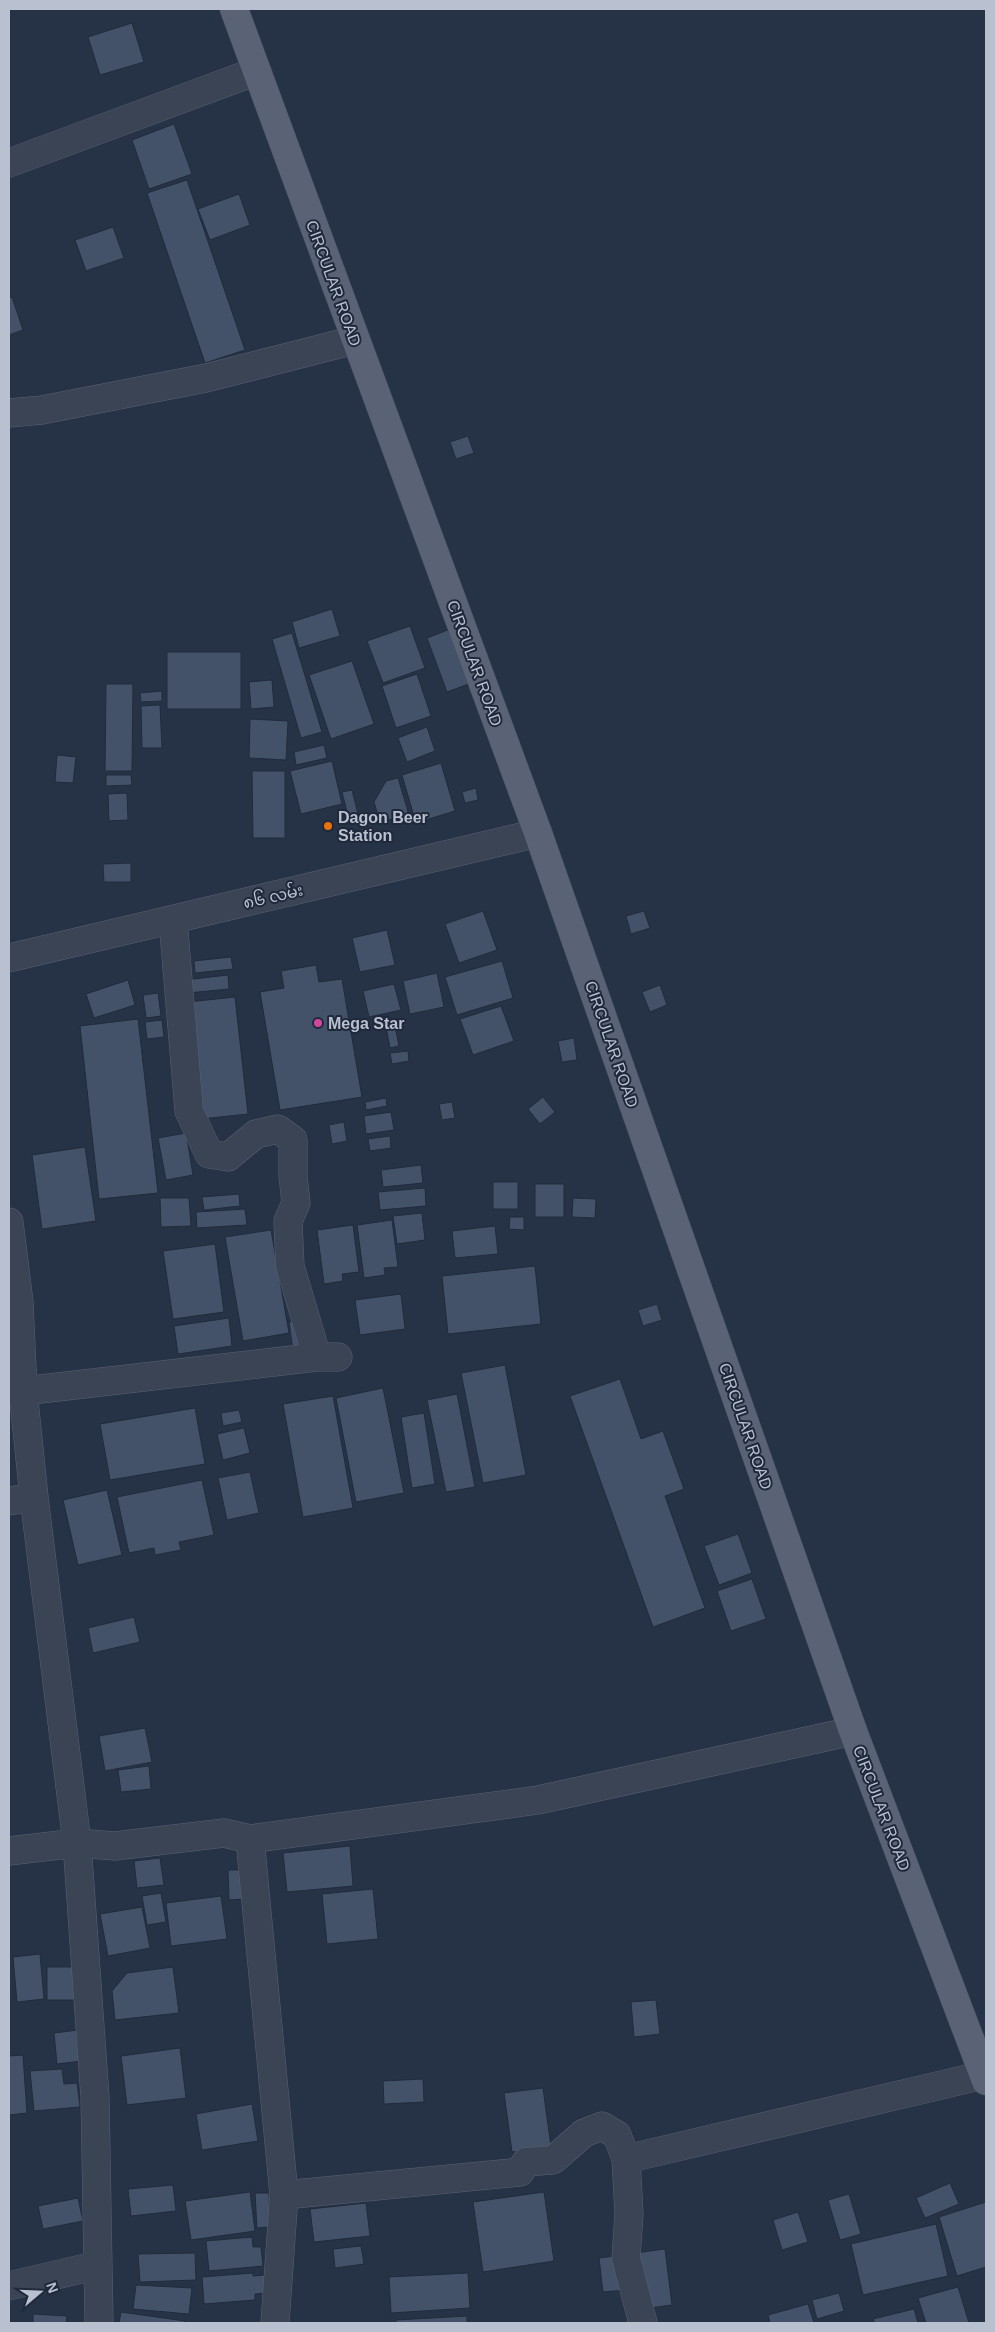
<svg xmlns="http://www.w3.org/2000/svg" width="995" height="2332" viewBox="0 0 995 2332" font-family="Helvetica,'Noto Sans Myanmar',sans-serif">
<rect width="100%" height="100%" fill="#263246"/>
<path fill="#445269" stroke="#212b3d" d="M 132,23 L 144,62 L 100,75 L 88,37 Z
M 174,124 L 192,174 L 149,189 L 132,140 Z
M 187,180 L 245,350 L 205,363 L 147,193 Z
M 239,194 L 250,225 L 210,240 L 198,209 Z
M 113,227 L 124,258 L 86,271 L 75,240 Z
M 12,297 L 23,330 L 9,335 L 9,298 Z
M 468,436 L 474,453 L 456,459 L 450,442 Z
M 332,609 L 340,636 L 299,648 L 292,622 Z
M 410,626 L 425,668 L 383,683 L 367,641 Z
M 453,628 L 474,682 L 447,692 L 427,638 Z
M 292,633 L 322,732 L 301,738 L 272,639 Z
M 167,652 L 241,652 L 241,709 L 167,709 Z
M 352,661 L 374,724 L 331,739 L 309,675 Z
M 417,674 L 431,716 L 396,728 L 382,686 Z
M 272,680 L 274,707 L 251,709 L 249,682 Z
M 106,684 L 133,684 L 132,771 L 105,771 Z
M 162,691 L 162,701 L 141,702 L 140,693 Z
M 160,705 L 162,748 L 142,748 L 141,706 Z
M 250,719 L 288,721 L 286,760 L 249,758 Z
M 427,727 L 435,751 L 407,762 L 398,738 Z
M 324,745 L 327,758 L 296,765 L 294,752 Z
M 57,755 L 76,757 L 73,783 L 55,782 Z
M 332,761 L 342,804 L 301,814 L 290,771 Z
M 441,763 L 455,811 L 416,823 L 402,775 Z
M 252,771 L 285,771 L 285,838 L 253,838 Z
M 106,775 L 131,775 L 132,785 L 106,786 Z
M 398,778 L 409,815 L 380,822 L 374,802 L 386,781 Z
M 476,788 L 478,800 L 465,803 L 462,792 Z
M 352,790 L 358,814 L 348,816 L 342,792 Z
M 127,793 L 128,820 L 109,821 L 108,794 Z
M 131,863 L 131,882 L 104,882 L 103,864 Z
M 483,911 L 497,950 L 459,963 L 445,924 Z
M 644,911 L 650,928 L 631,934 L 626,916 Z
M 387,930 L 395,965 L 360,972 L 352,938 Z
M 231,957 L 233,969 L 195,973 L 194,961 Z
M 502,961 L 513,998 L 457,1015 L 445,977 Z
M 316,965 L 319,982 L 342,979 L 362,1097 L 280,1110 L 260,992 L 284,988 L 281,971 Z
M 437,973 L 444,1007 L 410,1014 L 403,981 Z
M 228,975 L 229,989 L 187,993 L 185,980 Z
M 128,980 L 135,1005 L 94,1018 L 86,994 Z
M 394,984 L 401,1010 L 369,1017 L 363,991 Z
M 660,985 L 667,1005 L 650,1012 L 642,992 Z
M 158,993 L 161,1016 L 146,1018 L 143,995 Z
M 235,997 L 248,1114 L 201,1119 L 188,1002 Z
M 501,1006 L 514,1041 L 473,1055 L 460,1019 Z
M 138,1019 L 158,1193 L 99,1199 L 80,1026 Z
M 162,1020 L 164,1037 L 147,1039 L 145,1022 Z
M 395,1026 L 399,1046 L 390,1048 L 386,1027 Z
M 574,1038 L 577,1060 L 562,1062 L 558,1041 Z
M 408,1051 L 409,1061 L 392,1064 L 390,1053 Z
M 543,1097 L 555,1112 L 540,1124 L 528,1109 Z
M 386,1098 L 387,1106 L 366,1110 L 365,1102 Z
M 452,1102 L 455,1118 L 442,1120 L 439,1104 Z
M 391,1112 L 394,1130 L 366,1134 L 364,1116 Z
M 344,1122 L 347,1141 L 332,1144 L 329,1125 Z
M 186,1133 L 193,1175 L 166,1180 L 158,1138 Z
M 390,1136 L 391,1148 L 370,1151 L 368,1139 Z
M 85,1147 L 96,1221 L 42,1229 L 32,1155 Z
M 421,1165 L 423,1183 L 383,1187 L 381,1170 Z
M 493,1182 L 518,1182 L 518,1209 L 493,1209 Z
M 535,1184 L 564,1184 L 564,1217 L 535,1217 Z
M 425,1188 L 426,1206 L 380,1210 L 378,1192 Z
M 239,1194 L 240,1206 L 204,1210 L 202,1197 Z
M 160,1198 L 189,1198 L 191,1226 L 161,1227 Z
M 573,1198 L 596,1199 L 595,1218 L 572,1217 Z
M 245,1209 L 247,1225 L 197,1228 L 196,1212 Z
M 422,1213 L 425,1240 L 397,1244 L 393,1216 Z
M 510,1217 L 524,1217 L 524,1230 L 509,1229 Z
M 392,1220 L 398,1267 L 384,1268 L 385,1275 L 364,1278 L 357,1225 Z
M 353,1225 L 359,1272 L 342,1274 L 343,1281 L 324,1284 L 317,1230 Z
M 495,1226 L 498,1254 L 455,1258 L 452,1231 Z
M 271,1230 L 289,1333 L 243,1341 L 225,1237 Z
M 215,1244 L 224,1312 L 173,1319 L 163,1251 Z
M 535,1266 L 541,1324 L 448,1334 L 442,1276 Z
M 401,1294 L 405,1329 L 360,1335 L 355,1300 Z
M 657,1304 L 662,1320 L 643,1326 L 638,1310 Z
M 229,1318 L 232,1346 L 178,1354 L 174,1326 Z
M 302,1320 L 306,1348 L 293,1350 L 289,1322 Z
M 505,1365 L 526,1475 L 483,1483 L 461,1373 Z
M 620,1379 L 641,1439 L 663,1431 L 684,1489 L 665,1496 L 705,1608 L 653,1627 L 570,1396 Z
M 383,1388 L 404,1493 L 356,1502 L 336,1398 Z
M 457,1394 L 475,1487 L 446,1492 L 427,1400 Z
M 333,1396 L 353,1508 L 303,1517 L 283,1404 Z
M 195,1408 L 205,1464 L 110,1480 L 100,1424 Z
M 239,1410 L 242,1422 L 223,1426 L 221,1413 Z
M 424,1413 L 435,1484 L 412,1488 L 401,1417 Z
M 244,1428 L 250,1453 L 223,1460 L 217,1434 Z
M 250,1472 L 259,1513 L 227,1520 L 218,1478 Z
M 202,1480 L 214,1535 L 179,1542 L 181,1550 L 155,1555 L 154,1548 L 129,1553 L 117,1497 Z
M 107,1490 L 122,1555 L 78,1565 L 63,1500 Z
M 738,1534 L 752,1573 L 719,1585 L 704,1546 Z
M 752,1579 L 766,1619 L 731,1631 L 717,1591 Z
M 134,1617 L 140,1642 L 93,1653 L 88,1628 Z
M 145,1728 L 152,1762 L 105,1771 L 99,1736 Z
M 149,1766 L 151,1789 L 121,1792 L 118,1770 Z
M 350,1846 L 353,1886 L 287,1892 L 283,1853 Z
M 160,1858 L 164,1885 L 137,1888 L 134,1861 Z
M 228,1870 L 243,1870 L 244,1899 L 229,1900 Z
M 373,1889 L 378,1939 L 327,1944 L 322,1894 Z
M 161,1893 L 166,1922 L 147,1925 L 142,1896 Z
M 221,1896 L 227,1939 L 171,1946 L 166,1903 Z
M 142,1907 L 150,1948 L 108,1956 L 100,1914 Z
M 40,1954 L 44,1999 L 17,2002 L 13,1957 Z
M 47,1967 L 75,1967 L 75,2000 L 47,2000 Z
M 173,1967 L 179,2013 L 115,2020 L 112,1991 L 127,1973 Z
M 656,2000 L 660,2034 L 634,2037 L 631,2002 Z
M 78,2030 L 82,2061 L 57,2064 L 54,2033 Z
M 180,2048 L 186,2098 L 127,2105 L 121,2056 Z
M 23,2055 L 27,2113 L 9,2115 L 9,2056 Z
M 62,2069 L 64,2084 L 77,2083 L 80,2107 L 34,2111 L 30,2071 Z
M 423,2079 L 424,2102 L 384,2104 L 383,2081 Z
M 543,2088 L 551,2147 L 512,2152 L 504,2093 Z
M 252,2104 L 258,2141 L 202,2150 L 196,2114 Z
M 950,2183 L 959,2204 L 925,2218 L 916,2198 Z
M 173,2185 L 176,2211 L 131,2216 L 128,2189 Z
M 250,2192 L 255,2231 L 191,2240 L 185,2201 Z
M 544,2192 L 554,2261 L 483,2272 L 473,2202 Z
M 255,2193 L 269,2193 L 270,2227 L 257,2228 Z
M 849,2194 L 861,2234 L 840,2240 L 828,2200 Z
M 78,2198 L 83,2221 L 43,2229 L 38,2206 Z
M 986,2202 L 986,2267 L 957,2276 L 939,2217 Z
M 366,2203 L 370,2236 L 314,2242 L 310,2209 Z
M 798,2212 L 808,2242 L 782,2250 L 773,2220 Z
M 936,2224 L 948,2276 L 863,2295 L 851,2244 Z
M 252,2237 L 253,2247 L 261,2247 L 263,2266 L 209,2271 L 206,2241 Z
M 361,2246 L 364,2264 L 335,2268 L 333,2249 Z
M 665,2249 L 672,2305 L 642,2309 L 635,2253 Z
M 195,2253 L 196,2280 L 140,2282 L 138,2254 Z
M 623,2255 L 626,2290 L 603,2292 L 599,2258 Z
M 253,2273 L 253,2276 L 265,2275 L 267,2293 L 255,2294 L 255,2300 L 204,2304 L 202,2277 Z
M 468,2273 L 470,2308 L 391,2313 L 389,2277 Z
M 136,2285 L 192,2288 L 189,2314 L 133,2309 Z
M 958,2287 L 969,2323 L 926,2323 L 918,2298 Z
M 839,2293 L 844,2311 L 817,2319 L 812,2300 Z
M 808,2304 L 814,2323 L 770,2323 L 768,2315 Z
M 914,2309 L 918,2323 L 875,2323 L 873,2319 Z
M 121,2312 L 185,2321 L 184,2323 L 119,2323 Z
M 33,2314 L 67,2316 L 66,2323 L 33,2323 Z
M 467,2316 L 467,2323 L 396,2323 L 396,2320 Z"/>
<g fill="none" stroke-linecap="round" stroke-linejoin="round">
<defs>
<path id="minor" d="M 9,163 L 257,71
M 9,413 L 42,410 L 206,378 L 355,340
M 173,920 L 189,1111 L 209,1154 L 228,1157 L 256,1134 L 278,1129 L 293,1140 L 293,1176 L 296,1203 L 288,1221 L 290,1266 L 317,1357
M 9,958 L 538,833
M 9,1222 L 19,1302 L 23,1391 L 34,1497 L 77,1843 L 115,1846 L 224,1833 L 250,1839 L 538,1800 L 853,1731
M 23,1391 L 317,1357 L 338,1357
M 9,1501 L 34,1497
M 250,1839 L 284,2195 L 275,2323
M 9,1851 L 77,1843 L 95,2097 L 99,2323
M 626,2159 L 984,2075
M 284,2195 L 520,2172 L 526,2162 L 553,2160 L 584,2133 L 602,2126 L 617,2135 L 626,2159 L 629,2214 L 626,2258 L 643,2323
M 9,2286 L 98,2265"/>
<path id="major" d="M 234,9 L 538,833 L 853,1731 L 986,2081"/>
</defs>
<use href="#minor" stroke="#596273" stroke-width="29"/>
<use href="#major" stroke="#444d5f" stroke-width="29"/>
<use href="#minor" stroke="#3b4455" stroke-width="28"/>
<use href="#major" stroke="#596375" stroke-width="28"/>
</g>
<circle fill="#e8710a" stroke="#1f293b" stroke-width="2" cx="328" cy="826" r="5"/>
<circle fill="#d1479c" stroke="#1f293b" stroke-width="2" cx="318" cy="1023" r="5"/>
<g text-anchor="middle" stroke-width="4" stroke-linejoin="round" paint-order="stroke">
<g font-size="16" fill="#b9c0cf" stroke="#1f293b">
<text transform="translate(334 283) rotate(70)" y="6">CIRCULAR ROAD</text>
<text transform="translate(475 663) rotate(70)" y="6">CIRCULAR ROAD</text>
<text transform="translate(273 896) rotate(-13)" y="6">၈၆ လမ်း</text>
<text transform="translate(612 1044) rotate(71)" y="6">CIRCULAR ROAD</text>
<text transform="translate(746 1426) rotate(71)" y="6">CIRCULAR ROAD</text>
<text transform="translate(882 1808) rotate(69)" y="6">CIRCULAR ROAD</text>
</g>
<g font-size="16" font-weight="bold" fill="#b9c0cf" stroke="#1f293b" text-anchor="start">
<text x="338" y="823">Dagon Beer<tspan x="338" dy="18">Station</tspan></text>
<text x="328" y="1029">Mega Star</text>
</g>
</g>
<rect width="995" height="2332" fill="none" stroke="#b9c0cf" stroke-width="20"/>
<g transform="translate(40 2292) rotate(71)" stroke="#1f293b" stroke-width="4" paint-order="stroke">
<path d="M0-4L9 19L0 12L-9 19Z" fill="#b9c0cf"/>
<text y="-8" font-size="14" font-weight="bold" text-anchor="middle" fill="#b9c0cf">N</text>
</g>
</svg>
